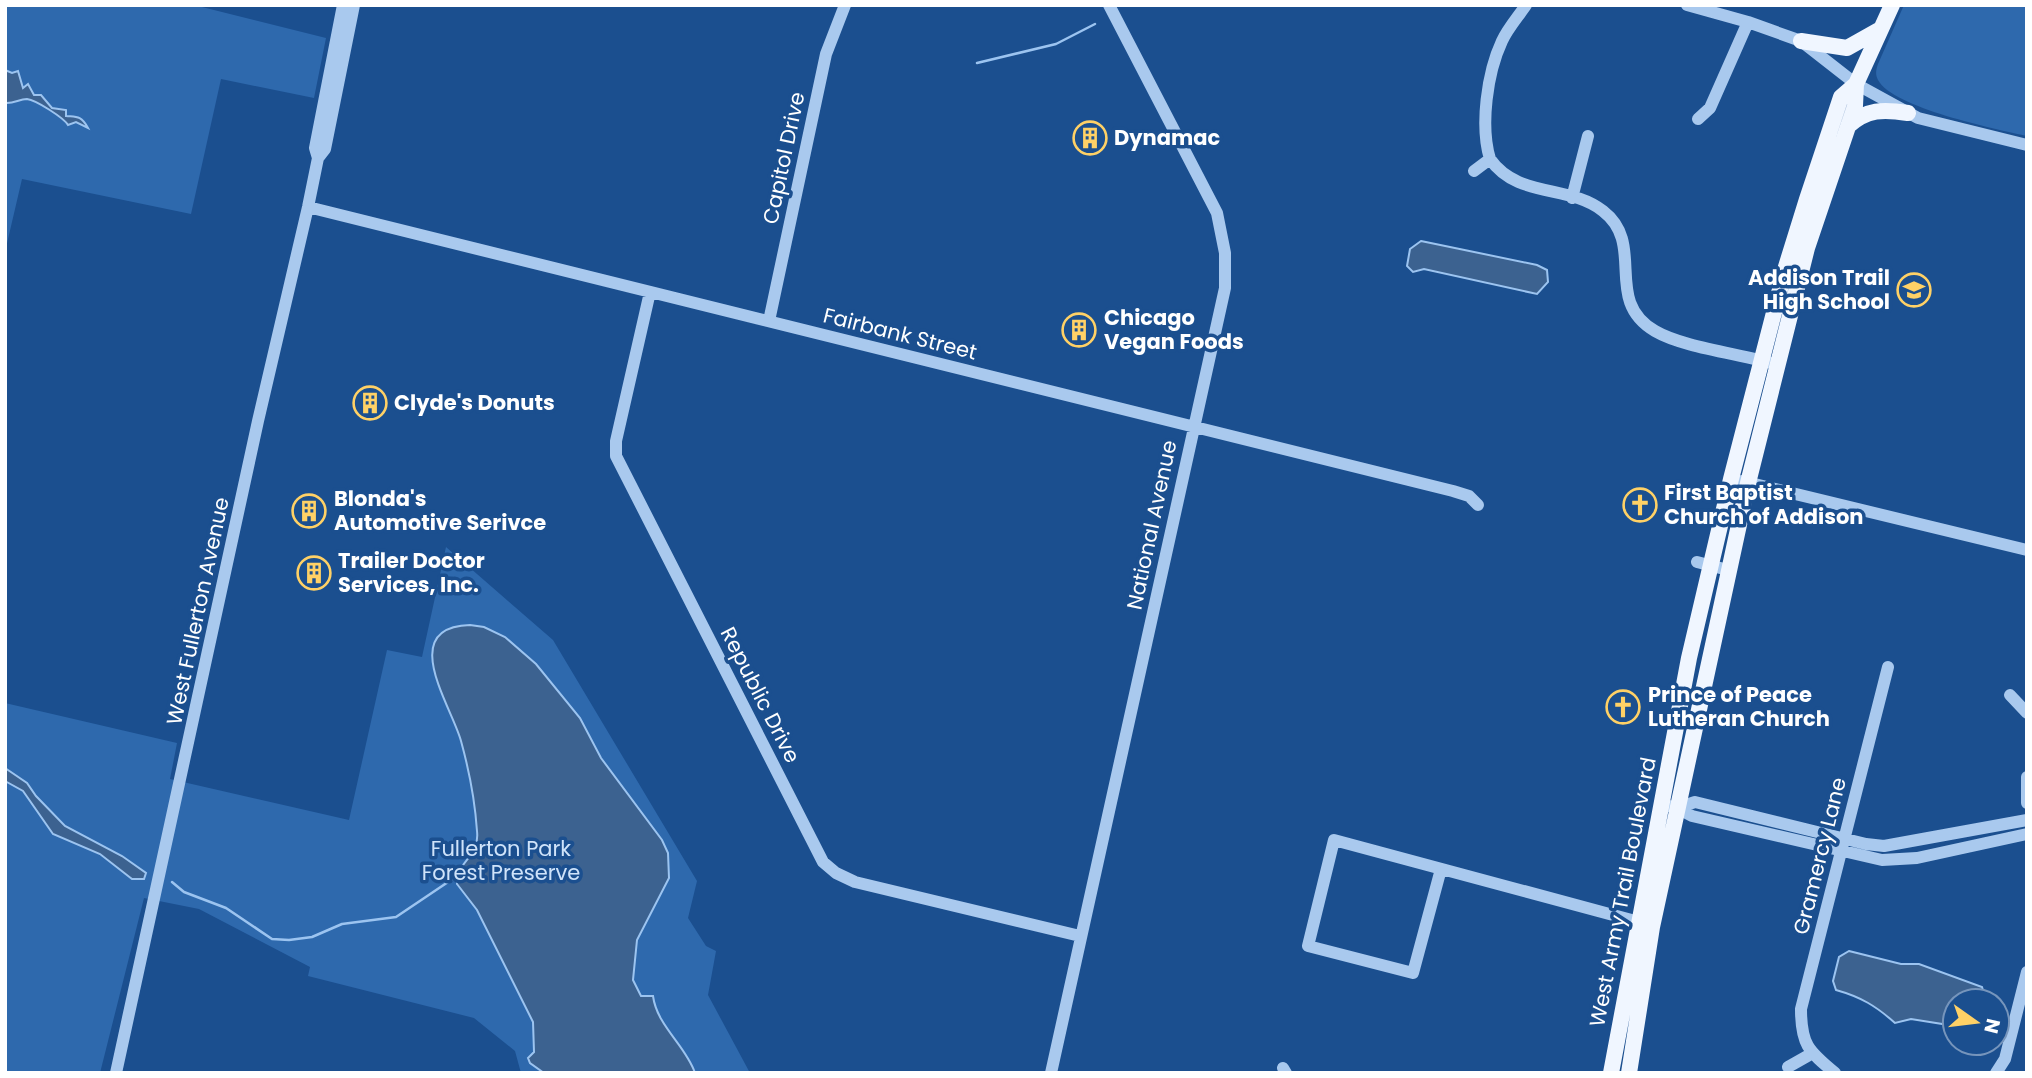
<svg xmlns="http://www.w3.org/2000/svg" width="2032" height="1078" viewBox="0 0 2032 1078" font-family="Poppins,sans-serif">
<rect width="100%" height="100%" fill="#1b4f8f"/>
<path fill="#2e69ad" d="M 5,5 L 194,5 L 326,38 L 314,98 L 221,79 L 191,214 L 22,179 L 5,252 Z
M 1904,5 L 2027,5 L 2027,136 C 1996,129 1893,108 1878,80 C 1875,74 1876,70 1878,64 Z
M 446,547 L 553,640 L 697,881 L 688,918 L 706,946 L 716,951 L 708,995 L 750,1073 L 521,1073 L 515,1051 L 474,1018 L 308,976 L 310,967 L 199,909 L 144,898 L 100,1073 L 5,1073 L 5,703 L 177,743 L 170,779 L 349,820 L 387,650 L 422,657 Z"/>
<path fill="#3c6290" stroke="#9cc4f0" stroke-width="2" d="M 5,70 L 12,73 L 18,71 L 23,88 L 28,84 L 34,95 L 41,95 L 52,108 L 66,110 L 66,116 C 76,117 81,115 88,128 L 76,122 L 68,125 C 64,118 36,100 27,99 C 19,99 14,104 5,103 Z
M 1421,241 L 1537,265 L 1547,270 L 1548,282 L 1537,294 L 1424,269 L 1413,272 L 1407,266 L 1410,249 Z
M 470,625 L 484,627 L 505,637 L 536,664 L 580,718 L 601,758 L 662,840 L 668,853 L 669,878 L 637,940 L 633,980 L 641,996 L 653,996 C 657,1026 686,1046 695,1073 L 544,1073 L 530,1063 L 528,1058 L 534,1052 L 533,1022 L 477,910 L 457,884 C 456,861 480,858 477,831 C 475,801 469,770 461,741 C 452,707 396,627 470,625 Z
M 5,768 L 27,783 L 36,796 L 65,826 L 122,856 L 146,873 L 144,879 L 132,879 L 100,854 L 53,834 L 23,791 L 5,781 Z
M 1849,951 L 1901,964 L 1919,964 L 1982,987 L 1986,1001 L 1955,1001 L 1955,1026 L 1911,1019 L 1895,1023 C 1876,1006 1861,997 1836,990 L 1833,981 L 1839,957 Z"/>
<g fill="none" stroke-linecap="round" stroke-linejoin="round">
<path stroke="#9cc4f0" stroke-width="2.5" d="M 977,63 L 1056,44 L 1095,24
M 172,882 L 184,892 L 226,908 L 272,939 L 289,940 L 312,937 L 342,924 L 396,917 L 457,876"/>
<path stroke="#a9c9ee" stroke-width="12" d="M 1687,5 L 1748,22 L 1801,41 L 1856,84 L 1918,118 L 2027,145
M 1698,119 L 1710,108 L 1748,22
M 318,158 L 325,149 L 354,5
M 1490,159 C 1480,126 1487,73 1502,41 C 1508,28 1518,17 1526,5
M 1474,171 L 1490,159 C 1518,199 1569,184 1603,211 C 1647,245 1602,300 1655,331 C 1684,348 1743,354 1778,365
M 1572,198 L 1588,136
M 308,207 L 1453,491 L 1469,496 L 1478,505
M 650,292 L 616,441 L 616,456 L 823,862 L 836,873 L 855,882 L 1080,936
M 769,321 L 826,54 L 845,5
M 1742,481 L 2027,550
M 1697,562 L 1728,570
M 2010,695 L 2027,713
M 2027,777 L 2027,803
M 1661,804 L 1677,808 L 1692,816 L 1882,860 L 1917,858 L 2027,834
M 1677,808 L 1695,802 L 1866,844 L 1884,846 L 2027,820
M 1441,869 L 1413,973 L 1308,946 L 1334,840 L 1639,922 L 1646,925
M 1788,1067 L 1811,1054
M 1283,1068 L 1286,1073
M 116,1073 L 258,421 L 308,207 L 318,158 L 315,148 L 343,5
M 1051,1073 L 1225,288 L 1225,253 L 1217,213 L 1109,5
M 1835,1073 C 1808,1051 1801,1044 1801,1009 L 1888,667
M 1996,1073 L 2005,1059 L 2027,972"/>
<path stroke="#f0f6ff" stroke-width="16" d="M 1801,41 L 1847,48 L 1879,30
M 1848,126 C 1867,109 1883,109 1908,113
M 1611,1073 L 1689,658 L 1731,479 L 1785,270 L 1807,199 L 1841,97 L 1856,84
M 1629,1073 L 1652,927 L 1748,483 L 1807,248 L 1855,106 L 1856,84 L 1892,5"/>
</g>
<defs>
<symbol id="building-ring" viewBox="-11 -11 22 22"><circle r="9.5" fill="#1b4f8f" stroke="#ffd166" stroke-width="1.5"/><path d="M-4-6H4V6H1V3H-1V6H-4ZM-2.5-4.3h1.7v1.8h-1.7ZM.8-4.3h1.7v1.8H.8ZM-2.5-1h1.7V.8h-1.7ZM.8-1h1.7V.8H.8Z" fill="#ffd166"/></symbol>
<symbol id="school-ring" viewBox="-11 -11 22 22"><circle r="9.5" fill="#1b4f8f" stroke="#ffd166" stroke-width="1.5"/><path d="M0-5L7-2L0 1L-7-2ZM-4 1L0 2.5L4 1V4Q0 6-4 4Z" fill="#ffd166"/></symbol>
<symbol id="church-ring" viewBox="-11 -11 22 22"><circle r="9.5" fill="#1b4f8f" stroke="#ffd166" stroke-width="1.5"/><path d="M-1.2-6h2.4v3.5h3.3v2.4h-3.3V6h-2.4V-.1h-3.3v-2.4h3.3Z" fill="#ffd166"/></symbol>
</defs>
<g fill-rule="evenodd">
<use href="#building-ring" x="1071" y="119" width="38" height="38"/>
<use href="#school-ring" x="1895" y="271" width="38" height="38"/>
<use href="#building-ring" x="1060" y="311" width="38" height="38"/>
<use href="#building-ring" x="351" y="384" width="38" height="38"/>
<use href="#church-ring" x="1621" y="486" width="38" height="38"/>
<use href="#building-ring" x="290" y="492" width="38" height="38"/>
<use href="#building-ring" x="295" y="554" width="38" height="38"/>
<use href="#church-ring" x="1604" y="688" width="38" height="38"/>
</g>
<g text-anchor="middle" stroke-width="7" stroke-linejoin="round" paint-order="stroke">
<g font-size="21" font-weight="bold" fill="#fff" stroke="#1b4f8f" text-anchor="start">
<text x="1114" y="145">Dynamac</text>
<text x="1890" y="285" text-anchor="end">Addison Trail<tspan x="1890" dy="24">High School</tspan></text>
<text x="1104" y="325">Chicago<tspan x="1104" dy="24">Vegan Foods</tspan></text>
<text x="394" y="410">Clyde's Donuts</text>
<text x="1664" y="500">First Baptist<tspan x="1664" dy="24">Church of Addison</tspan></text>
<text x="334" y="506">Blonda's<tspan x="334" dy="24">Automotive Serivce</tspan></text>
<text x="338" y="568">Trailer Doctor<tspan x="338" dy="24">Services, Inc.</tspan></text>
<text x="1648" y="702">Prince of Peace<tspan x="1648" dy="24">Lutheran Church</tspan></text>
</g>
<g font-size="21" fill="#fff" stroke="#1b4f8f">
<text transform="translate(784 158) rotate(-78)" y="7">Capitol Drive</text>
<text transform="translate(900 334) rotate(14)" y="7">Fairbank Street</text>
<text transform="translate(1152 525) rotate(-78)" y="7">National Avenue</text>
<text transform="translate(198 611) rotate(-78)" y="7">West Fullerton Avenue</text>
<text transform="translate(760 695) rotate(63)" y="7">Republic Drive</text>
<text transform="translate(1820 856) rotate(-76)" y="7">Gramercy Lane</text>
<text transform="translate(1623 892) rotate(-79)" y="7">West Army Trail Boulevard</text>
</g>
<g font-size="21" fill="#cfe3fa" stroke="#1b4f8f">
<text x="501" y="856">Fullerton Park<tspan x="501" dy="24">Forest Preserve</tspan></text>
</g>
</g>
<rect width="2032" height="1078" fill="none" stroke="#ffffff" stroke-width="14"/>
<g transform="translate(1976 1022) rotate(104)"><circle r="33" fill="#1b4f8f" stroke="#7695bc" stroke-width="2"/>
<path d="M0-5L12 26L0 18L-12 26Z" fill="#ffd166"/>
<text y="-10" font-size="19" font-weight="bold" text-anchor="middle" fill="#ffffff">N</text>
</g>
</svg>
